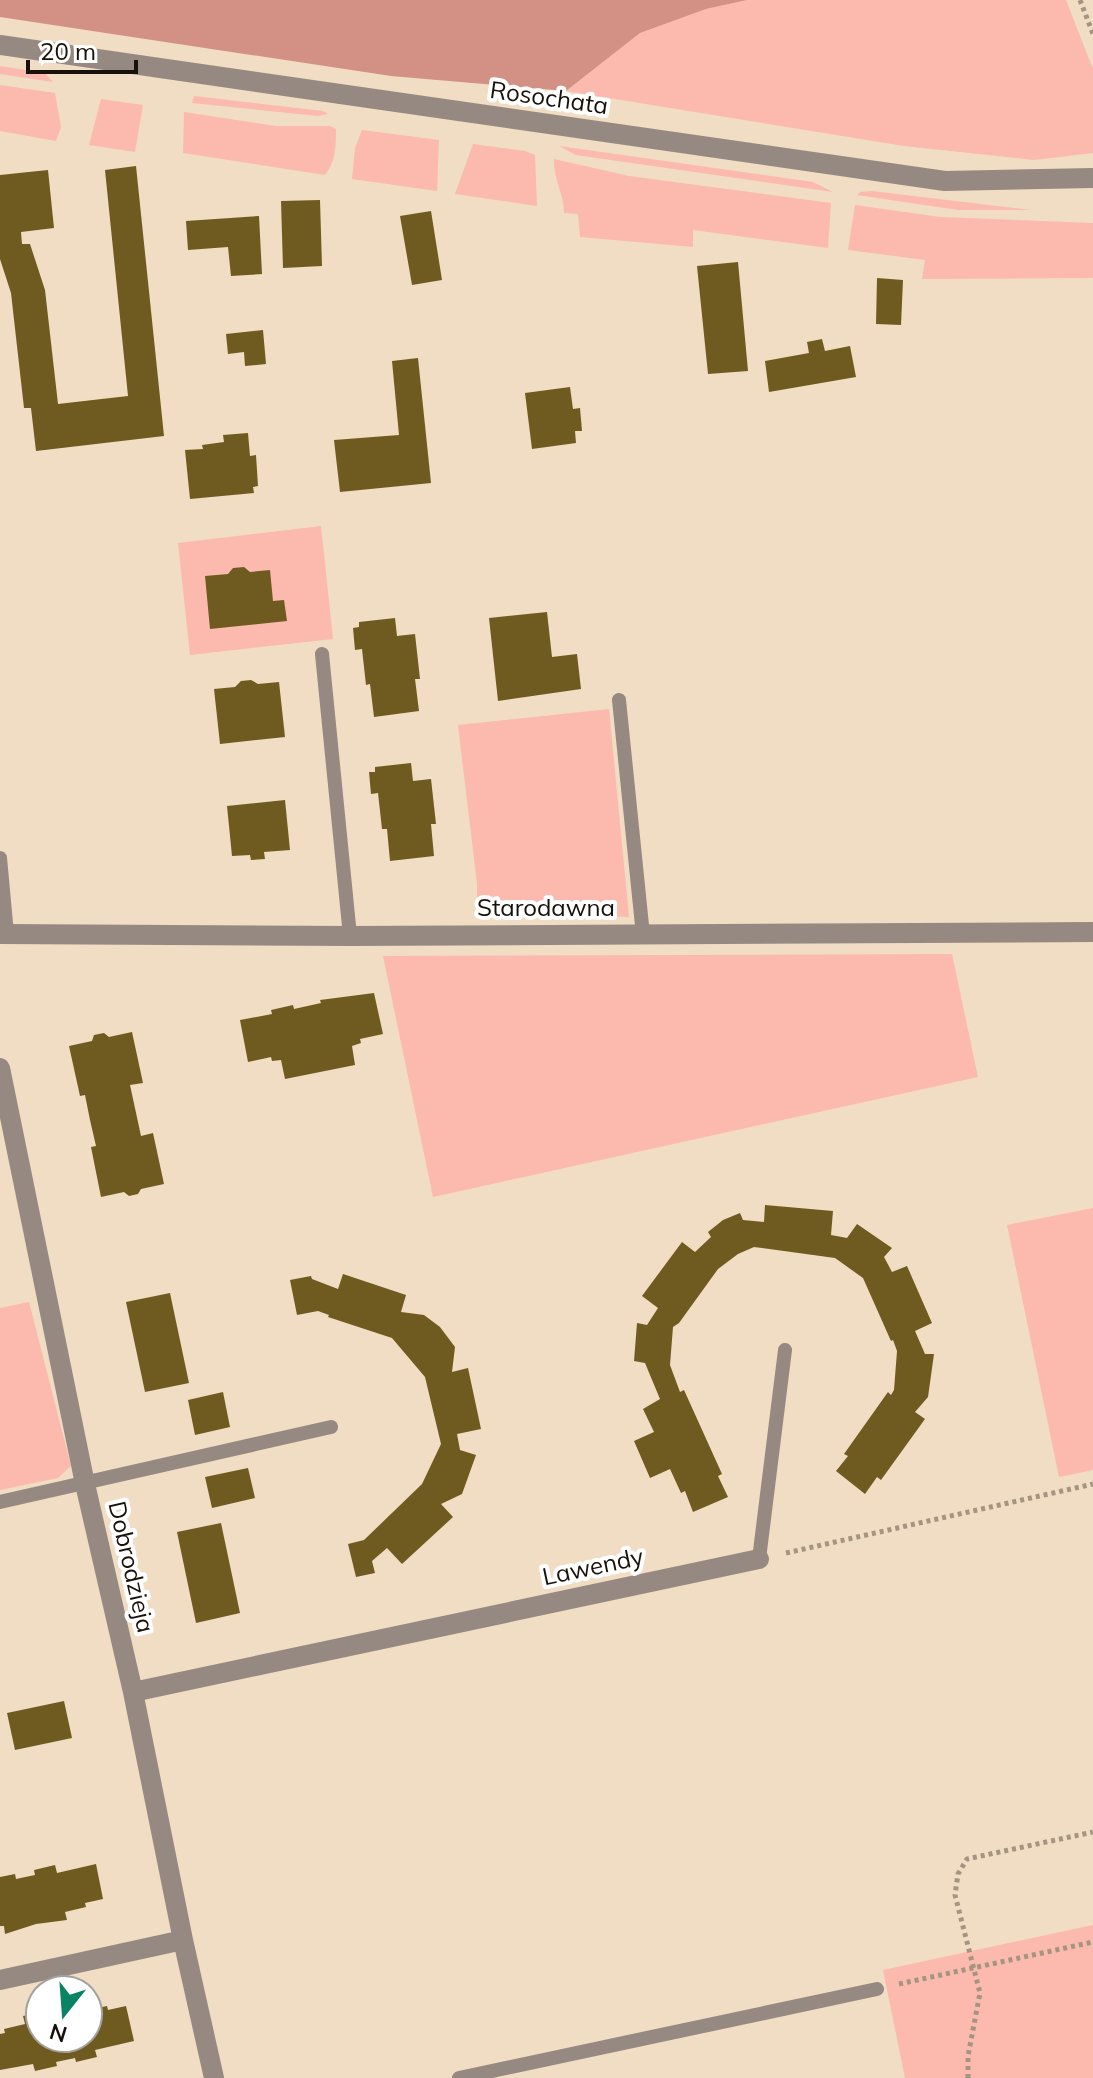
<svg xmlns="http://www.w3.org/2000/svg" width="1093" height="2078" viewBox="0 0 1093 2078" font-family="Mulish,sans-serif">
<rect width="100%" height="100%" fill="#f1dcc4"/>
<path fill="#fbbaad" d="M 747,0 L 1066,0 L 1093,69 L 1093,153 L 1034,160 L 904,146 L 566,91 L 640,33 L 706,9 Z
M 0,66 L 45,73 L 53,82 L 0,74 Z
M 0,85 L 55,93 L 61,127 L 56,141 L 0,131 Z
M 194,96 L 323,111 L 328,114 L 318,116 L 192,103 Z
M 101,99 L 143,105 L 135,152 L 89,145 Z
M 184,112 L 276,126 L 330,126 L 336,129 C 336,145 336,161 325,175 L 183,153 Z
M 362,130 L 439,140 L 437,191 L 352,179 L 355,148 Z
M 473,144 L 525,151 L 535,155 L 537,206 L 455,194 Z
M 559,146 L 813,182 L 833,192 L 576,155 Z
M 554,159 L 629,176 L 831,203 L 828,248 L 693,230 L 693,247 L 580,237 L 578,214 L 564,213 C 564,193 553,179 554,159 Z
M 872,191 L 1030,210 L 958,210 L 857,195 L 860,192 Z
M 855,205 L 940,217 L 1093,223 L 1093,278 L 922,279 L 925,260 L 848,250 Z
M 321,526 L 333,639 L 190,655 L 178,543 Z
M 609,709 L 629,917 L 477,913 L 477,884 L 458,725 Z
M 952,954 L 978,1077 L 433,1197 L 383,956 Z
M 1093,1208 L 1093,1470 L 1059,1477 L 1007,1225 Z
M 29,1302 L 71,1466 L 58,1478 L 0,1490 L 0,1308 Z
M 1093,1925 L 1093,2078 L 905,2078 L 883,1970 Z"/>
<path fill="#d29184" d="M 0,0 L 747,0 L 706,9 L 640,33 L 566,91 L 391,76 L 0,17 Z"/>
<path fill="#6f5b1f" d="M 136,166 L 164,436 L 36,451 L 31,408 L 24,408 L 11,293 L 0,259 L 0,175 L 48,170 L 54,228 L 21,232 L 22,244 L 30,244 L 45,290 L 58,404 L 128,396 L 105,170 Z
M 320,200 L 322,266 L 283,268 L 281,201 Z
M 431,211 L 442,280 L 412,285 L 400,216 Z
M 259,216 L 262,274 L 231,276 L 228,247 L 188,250 L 186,221 Z
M 738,262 L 748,371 L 708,374 L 697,266 Z
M 877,278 L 903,280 L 901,325 L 876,324 Z
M 263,330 L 266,364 L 245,366 L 244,352 L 228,354 L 226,334 Z
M 822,339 L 825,351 L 850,346 L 856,377 L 769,392 L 765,361 L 809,353 L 807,342 Z
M 418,358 L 431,483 L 340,492 L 334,440 L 399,435 L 392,361 Z
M 570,387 L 573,409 L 580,408 L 582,431 L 575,431 L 576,443 L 532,449 L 525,393 Z
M 248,433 L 250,456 L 256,455 L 258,486 L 253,487 L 254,493 L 190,499 L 185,450 L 203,449 L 202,445 L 224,442 L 223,435 Z
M 244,567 L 250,572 L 270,570 L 273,601 L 284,600 L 287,621 L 210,629 L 205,576 L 228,574 L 233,568 Z
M 547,612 L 552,657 L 577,654 L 581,689 L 498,701 L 489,618 Z
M 395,618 L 397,636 L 415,634 L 420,679 L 415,679 L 419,711 L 374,717 L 370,684 L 366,685 L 362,649 L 355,650 L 353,628 L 359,627 L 359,622 Z
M 251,680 L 258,684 L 279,682 L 285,737 L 220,744 L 214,689 L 235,687 L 241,681 Z
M 411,763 L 413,781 L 431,779 L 436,824 L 431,824 L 434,856 L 390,861 L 387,829 L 382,829 L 378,793 L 371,794 L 369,772 L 375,772 L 375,767 Z
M 285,800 L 290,850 L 264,852 L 265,859 L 251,860 L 250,855 L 232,856 L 227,806 Z
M 374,993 L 383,1034 L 360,1039 L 361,1043 L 352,1046 L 355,1065 L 285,1079 L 281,1060 L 272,1061 L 271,1057 L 248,1062 L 240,1020 L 272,1014 L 271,1010 L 293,1005 L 294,1009 L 321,1003 L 320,1000 Z
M 132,1032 L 143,1083 L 130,1085 L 141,1136 L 153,1133 L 164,1184 L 141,1189 L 138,1194 L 129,1196 L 124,1192 L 101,1197 L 91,1147 L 96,1146 L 90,1120 L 85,1095 L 80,1096 L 69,1046 L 92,1041 L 94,1035 L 104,1033 L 109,1037 Z
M 765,1205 L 833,1211 L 831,1235 L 847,1238 L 857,1224 L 892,1248 L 884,1257 L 892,1272 L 907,1266 L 932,1323 L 915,1331 L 925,1354 L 934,1354 L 928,1397 L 915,1412 L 925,1419 L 881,1480 L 877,1477 L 865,1494 L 836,1471 L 848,1456 L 844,1454 L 888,1392 L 891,1395 L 894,1390 L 897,1351 L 893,1340 L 891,1341 L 863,1278 L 835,1258 L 754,1247 L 738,1254 L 718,1269 L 679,1323 L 673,1327 L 670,1365 L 680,1392 L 684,1390 L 722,1474 L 718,1476 L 728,1497 L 693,1512 L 685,1491 L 681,1493 L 670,1469 L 650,1478 L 634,1441 L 654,1432 L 643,1409 L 660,1399 L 645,1363 L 634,1361 L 637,1323 L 647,1325 L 658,1308 L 642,1296 L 682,1242 L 695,1252 L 711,1237 L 708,1232 L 723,1220 L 740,1213 L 743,1220 L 764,1222 Z
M 343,1274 L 406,1295 L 401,1312 L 424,1315 L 440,1327 L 455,1347 L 452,1372 L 468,1368 L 481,1429 L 457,1434 L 460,1450 L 476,1455 L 462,1494 L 441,1504 L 453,1517 L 402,1564 L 387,1548 L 372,1561 L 375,1573 L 356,1577 L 348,1544 L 364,1540 L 422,1484 L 441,1444 L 425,1377 L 392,1338 L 328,1317 L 329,1315 L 318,1311 L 297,1315 L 290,1280 L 311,1276 L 312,1279 L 338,1289 Z
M 170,1293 L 189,1383 L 145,1392 L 126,1302 Z
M 223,1392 L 230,1427 L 195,1435 L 188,1400 Z
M 248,1468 L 255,1498 L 212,1508 L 205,1477 Z
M 221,1523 L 240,1613 L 196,1623 L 177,1532 Z
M 64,1701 L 72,1738 L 15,1750 L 7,1713 Z
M 96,1864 L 103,1899 L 85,1903 L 86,1907 L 65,1912 L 67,1920 L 36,1924 L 5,1934 L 4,1926 L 0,1926 L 0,1877 L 15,1874 L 16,1879 L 35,1875 L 34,1870 L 55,1865 L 57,1873 Z
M 107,2006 L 108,2010 L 126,2006 L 134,2041 L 95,2050 L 97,2057 L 76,2062 L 75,2058 L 56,2062 L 57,2066 L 35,2071 L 33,2064 L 0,2070 L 0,2034 L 5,2033 L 4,2029 L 25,2024 L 23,2016 L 37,2013 L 37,2016 L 40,2016 L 40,2038 L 88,2038 L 88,2010 Z"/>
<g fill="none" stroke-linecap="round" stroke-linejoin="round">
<path stroke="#a49481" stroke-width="5" stroke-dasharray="4 4" stroke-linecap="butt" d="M 1080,0 L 1093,34
M 786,1553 L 1093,1484
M 899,1984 L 1093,1942
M 968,2078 L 968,2056 L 980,1993 L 955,1895 L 958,1874 L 967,1859 L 1093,1832"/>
<path stroke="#958982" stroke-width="14" d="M 322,654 L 350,936
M 619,700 L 643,935
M 0,858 L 7,934
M 0,1502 L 331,1427
M 759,1559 L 785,1350
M 459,2078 L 877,1989"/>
<path stroke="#958982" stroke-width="20" d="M 0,934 L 350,936 L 1093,932
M 0,1068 L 85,1484 L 133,1692 L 183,1940 L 214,2078
M 133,1692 L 759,1559
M 0,1980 L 183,1940"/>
<path stroke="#958982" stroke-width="20" d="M 0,45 L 945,181 L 1093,178"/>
</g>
<g text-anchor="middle" stroke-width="8" stroke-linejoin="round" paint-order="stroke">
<g font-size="24" fill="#181109" stroke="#fff">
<text transform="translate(549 98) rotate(8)" y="8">Rosochata</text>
<text x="546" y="916">Starodawna</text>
<text transform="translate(131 1567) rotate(77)" y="8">Dobrodzieja</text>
<text transform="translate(593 1567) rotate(-12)" y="8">Lawendy</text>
</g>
</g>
<g transform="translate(64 2014) rotate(197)"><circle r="38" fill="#ffffff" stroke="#a3a09d" stroke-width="2"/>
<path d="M0-6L14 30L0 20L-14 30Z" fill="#088363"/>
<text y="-12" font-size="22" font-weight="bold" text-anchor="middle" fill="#181109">N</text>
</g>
<path d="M28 60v12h108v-12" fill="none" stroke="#181109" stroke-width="4"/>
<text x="40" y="60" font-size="24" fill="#181109" stroke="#ffffff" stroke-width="6" paint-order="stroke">20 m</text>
</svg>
